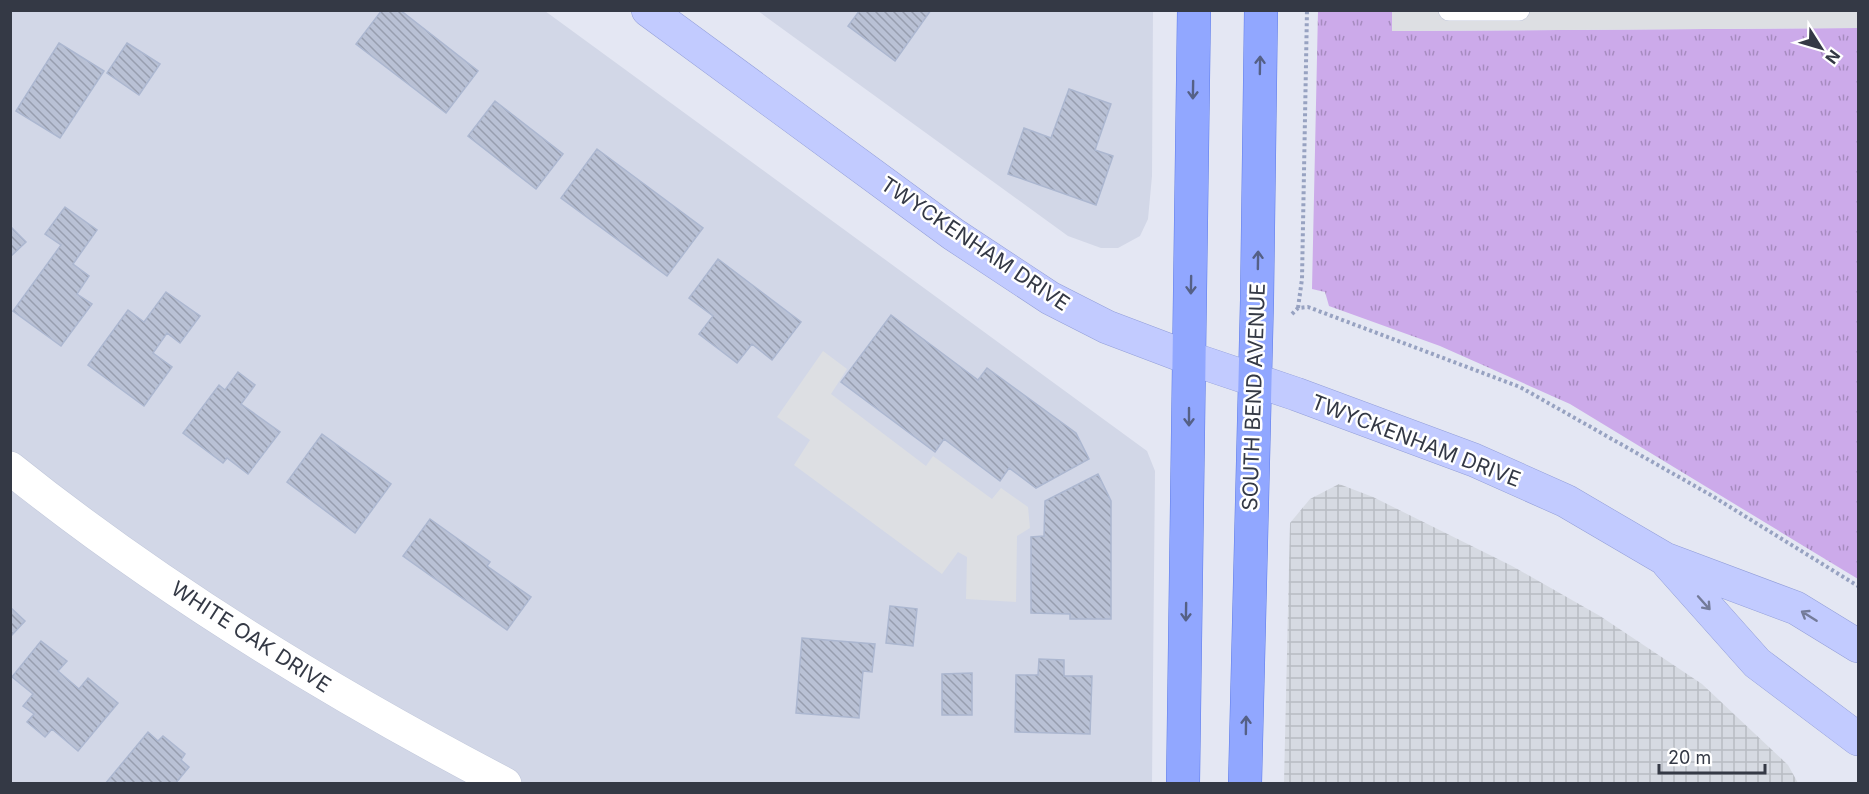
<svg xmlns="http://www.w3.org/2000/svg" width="1869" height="794" viewBox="0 0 1869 794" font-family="Inter,sans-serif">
<defs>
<pattern id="industrial-grid" width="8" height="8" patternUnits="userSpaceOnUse" patternTransform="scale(1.5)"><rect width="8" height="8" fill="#d6dae2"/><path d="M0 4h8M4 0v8" fill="none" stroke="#b8bcc3"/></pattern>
<pattern id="grass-tufts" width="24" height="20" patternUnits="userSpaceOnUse" patternTransform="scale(1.5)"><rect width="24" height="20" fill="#ccaaea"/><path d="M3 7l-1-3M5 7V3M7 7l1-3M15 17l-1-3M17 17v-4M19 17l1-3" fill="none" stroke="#a68bbf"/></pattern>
<pattern id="building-back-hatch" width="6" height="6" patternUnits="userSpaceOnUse" patternTransform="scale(1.5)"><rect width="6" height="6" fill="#b9c1d5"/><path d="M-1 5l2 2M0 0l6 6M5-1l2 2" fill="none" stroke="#979eaf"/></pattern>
</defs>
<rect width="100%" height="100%" fill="#e4e7f3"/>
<path fill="#d2d7e7" d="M 10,11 L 545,11 L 1147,451 L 1155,471 L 1152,783 L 11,783 Z
M 758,11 L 1153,11 L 1152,176 L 1148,219 L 1140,236 L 1118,248 L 1101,248 L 1068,236 Z"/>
<path fill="url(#industrial-grid)" d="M 1339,484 L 1373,497 L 1512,566 L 1600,616 L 1702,684 L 1788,765 L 1798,783 L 1284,783 L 1290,523 L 1310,499 Z"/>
<path fill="url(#grass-tufts)" d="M 1318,11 L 1392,11 L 1392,31 L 1858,28 L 1858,579 L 1570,404 L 1440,346 L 1329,306 L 1325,292 L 1312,289 Z"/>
<path fill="#dddfe3" d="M 1858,10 L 1858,28 L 1392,31 L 1392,11 Z
M 823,351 L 847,369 L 831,394 L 926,466 L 933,456 L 992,499 L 1001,488 L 1028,507 L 1030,528 L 1017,536 L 1016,602 L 966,599 L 967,557 L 958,552 L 942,574 L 794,465 L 810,440 L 777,417 Z"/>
<path fill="url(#building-back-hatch)" stroke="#acb7d0" stroke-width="1.5" d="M 382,10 L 400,10 L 478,71 L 446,113 L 356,44 Z
M 860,10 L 931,10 L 895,61 L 848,26 Z
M 59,43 L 104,71 L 60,138 L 16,111 Z
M 127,43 L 160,64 L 139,95 L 107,73 Z
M 1069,89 L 1111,104 L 1095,150 L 1113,156 L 1096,205 L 1008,174 L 1024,128 L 1051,138 Z
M 495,101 L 563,154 L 536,189 L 468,136 Z
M 597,149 L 703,228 L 667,276 L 561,198 Z
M 65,207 L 97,230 L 73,264 L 89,276 L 77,294 L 92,304 L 61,346 L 13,311 L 61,245 L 45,234 Z
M 10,226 L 26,242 L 10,257 Z
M 718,259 L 801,322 L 772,360 L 752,344 L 737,363 L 699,334 L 713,316 L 689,298 Z
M 166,292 L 200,316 L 180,343 L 167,333 L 153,353 L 172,367 L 144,406 L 88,365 L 128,310 L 144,322 Z
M 891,315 L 978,380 L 987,368 L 1076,433 L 1089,459 L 1036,488 L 1009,468 L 1000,481 L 944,439 L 935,452 L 841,382 Z
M 238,372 L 255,385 L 241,404 L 280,432 L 248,474 L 227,458 L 223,463 L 183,433 L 219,385 L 225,390 Z
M 322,434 L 391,484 L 355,533 L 287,482 Z
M 1098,474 L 1111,501 L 1111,619 L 1070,619 L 1070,614 L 1031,613 L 1031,537 L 1044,536 L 1045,501 Z
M 430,519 L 490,562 L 487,566 L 531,597 L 507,630 L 403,556 Z
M 890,606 L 917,609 L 913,646 L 886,643 Z
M 10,607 L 25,621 L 10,637 Z
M 802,638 L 875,644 L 872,672 L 863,671 L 859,718 L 796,713 Z
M 41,641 L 67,661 L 58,671 L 79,689 L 88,678 L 118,703 L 78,751 L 52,729 L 45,737 L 27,722 L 34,714 L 23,706 L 33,694 L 12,677 Z
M 1039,659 L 1064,660 L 1064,676 L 1092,676 L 1090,734 L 1015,732 L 1016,675 L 1038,675 Z
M 972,673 L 972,715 L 942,715 L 942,674 Z
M 148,732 L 158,741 L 163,736 L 185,754 L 181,760 L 189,767 L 175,784 L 105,784 Z"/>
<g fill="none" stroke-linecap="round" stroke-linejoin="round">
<defs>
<path id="lane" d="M 1449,10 L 1519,10"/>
<path id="street" d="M 10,468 C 163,591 331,693 505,784"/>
<path id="secondary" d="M 648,10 L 953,234 L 1050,298 L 1107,327 L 1189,358 L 1296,394 L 1474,460 L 1566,501 L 1665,559 L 1796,608 L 1858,646
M 1668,563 L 1757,663 L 1858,739"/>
<path id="primary" d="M 1183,784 L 1194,10
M 1245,784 L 1257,300 L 1261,10"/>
</defs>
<use href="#lane" stroke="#c0c7da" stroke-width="22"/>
<use href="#street" stroke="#c0c7da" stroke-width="34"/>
<use href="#secondary" stroke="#939fd9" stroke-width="34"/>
<use href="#primary" stroke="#5c7ae9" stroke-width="34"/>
<path stroke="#97a2c1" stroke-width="4" stroke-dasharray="3 3" stroke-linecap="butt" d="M 1298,308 L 1302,279 L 1307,10
M 1292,314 L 1298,308 L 1308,307 L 1520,387 L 1709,494 L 1858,586"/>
<use href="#lane" stroke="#fff" stroke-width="21"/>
<use href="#street" stroke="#fff" stroke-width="33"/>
<use href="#secondary" stroke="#c2cbff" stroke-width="33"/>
<use href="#primary" stroke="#91a7ff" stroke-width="33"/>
</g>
<defs><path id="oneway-shaft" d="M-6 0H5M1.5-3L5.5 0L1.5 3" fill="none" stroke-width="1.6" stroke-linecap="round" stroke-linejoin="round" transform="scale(1.5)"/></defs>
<g stroke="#556086">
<use href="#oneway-shaft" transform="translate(1260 65) rotate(-89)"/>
<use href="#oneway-shaft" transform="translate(1193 90) rotate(91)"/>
<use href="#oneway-shaft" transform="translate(1258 260) rotate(-89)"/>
<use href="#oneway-shaft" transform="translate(1191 285) rotate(91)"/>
<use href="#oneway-shaft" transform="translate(1189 417) rotate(90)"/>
<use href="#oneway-shaft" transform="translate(1186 612) rotate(91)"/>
<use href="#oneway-shaft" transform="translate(1246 725) rotate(-89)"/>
</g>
<g stroke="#747b99">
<use href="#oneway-shaft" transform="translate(1704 603) rotate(48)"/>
<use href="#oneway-shaft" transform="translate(1809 616) rotate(-148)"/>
</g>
<g text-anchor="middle" stroke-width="5" stroke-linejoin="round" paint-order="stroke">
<g font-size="21" fill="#343945" stroke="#fff">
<text transform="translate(975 244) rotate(34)" y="7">TWYCKENHAM DRIVE</text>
<text transform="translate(1254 397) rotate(-88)" y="7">SOUTH BEND AVENUE</text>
<text transform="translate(1416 441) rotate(21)" y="7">TWYCKENHAM DRIVE</text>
<text transform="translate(251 637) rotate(33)" y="7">WHITE OAK DRIVE</text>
</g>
</g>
<rect width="1869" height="794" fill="none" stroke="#343945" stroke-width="24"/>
<g transform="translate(1821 48) rotate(127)" stroke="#ffffff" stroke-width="4.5" paint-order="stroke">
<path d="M0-4.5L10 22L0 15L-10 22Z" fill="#343945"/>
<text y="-9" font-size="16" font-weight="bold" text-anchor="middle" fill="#343945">N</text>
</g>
<path d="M1659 764v9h106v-9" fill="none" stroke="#343945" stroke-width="3"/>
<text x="1668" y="764" font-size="18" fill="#343945" stroke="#ffffff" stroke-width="4.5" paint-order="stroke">20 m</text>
</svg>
